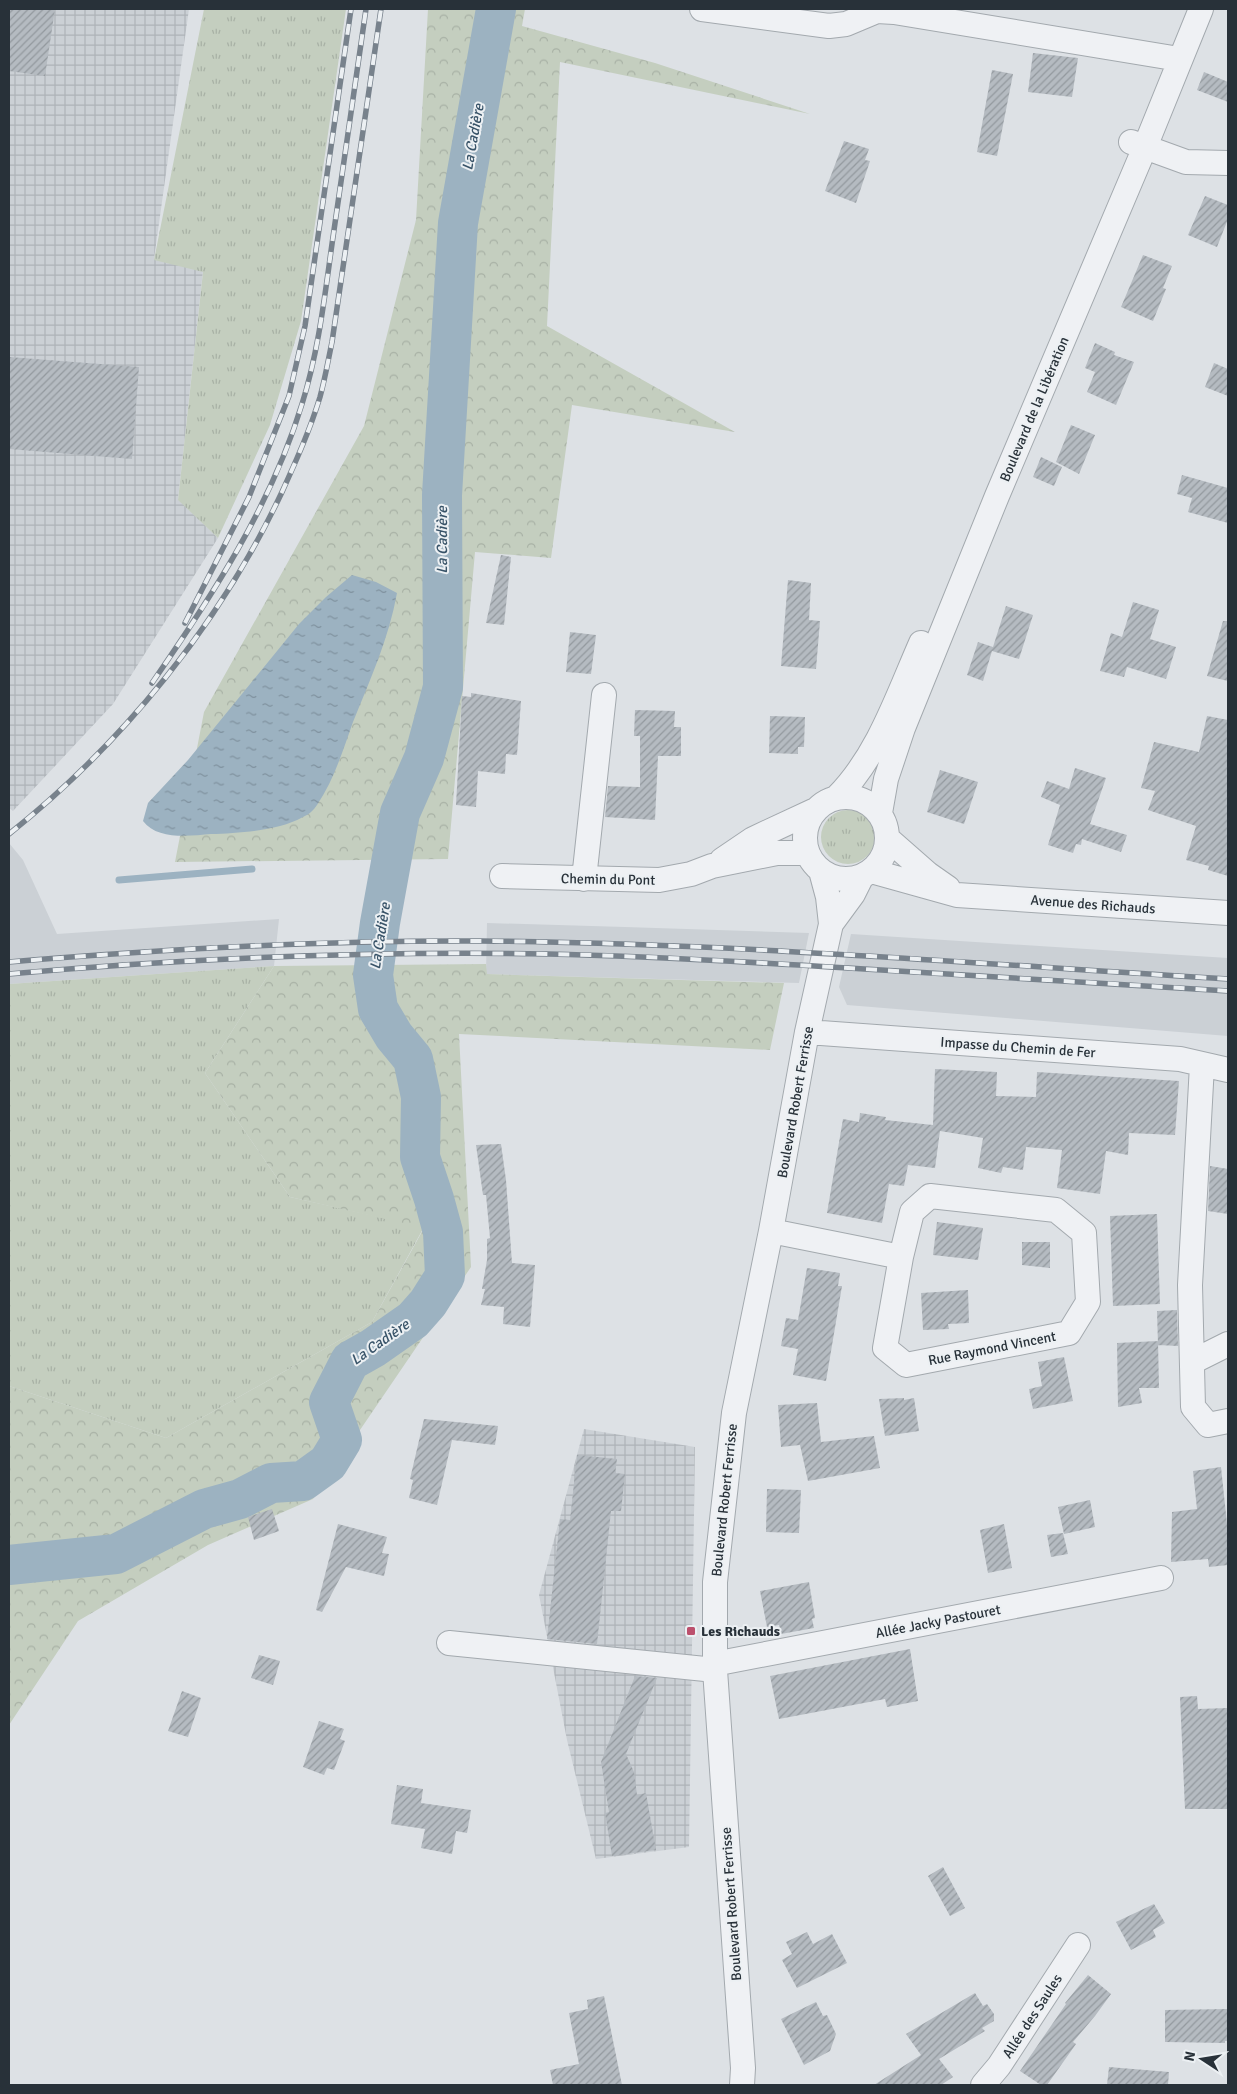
<svg xmlns="http://www.w3.org/2000/svg" width="1237" height="2094" viewBox="0 0 1237 2094" font-family="Signika,sans-serif">
<defs>
<pattern id="industrial-grid" width="8" height="8" patternUnits="userSpaceOnUse" patternTransform="scale(1.25)"><rect width="8" height="8" fill="#cbd0d5"/><path d="M0 4h8M4 0v8" fill="none" stroke="#aeb3b8"/></pattern>
<pattern id="grass-tufts" width="24" height="20" patternUnits="userSpaceOnUse" patternTransform="scale(1.25)"><rect width="24" height="20" fill="#c4cebf"/><path d="M3 7l-1-3M5 7V3M7 7l1-3M15 17l-1-3M17 17v-4M19 17l1-3" fill="none" stroke="#a8b1a5"/></pattern>
<pattern id="forest-crowns" width="20" height="18" patternUnits="userSpaceOnUse" patternTransform="scale(1.25)"><rect width="20" height="18" fill="#c4cebf"/><path d="M2 6a3 3 0 1 1 6 0M12 15a3 3 0 1 1 6 0" fill="none" stroke="#a8b1a5"/></pattern>
<pattern id="water-ripples" width="26" height="14" patternUnits="userSpaceOnUse" patternTransform="scale(1.25)"><rect width="26" height="14" fill="#9cb2c1"/><path d="M2 4q2-2 4 0t4 0M15 11q2-2 4 0t4 0" fill="none" stroke="#7f919e"/></pattern>
<pattern id="building-hatch" width="6" height="6" patternUnits="userSpaceOnUse" patternTransform="scale(1.25)"><rect width="6" height="6" fill="#b5bbc1"/><path d="M-1 1l2-2M0 6l6-6M5 7l2-2" fill="none" stroke="#93999e"/></pattern>
</defs>
<rect width="100%" height="100%" fill="#dde1e5"/>
<path fill="#cbd0d5" d="M 9,843 L 23,860 L 57,934 L 279,919 L 274,966 L 9,984 Z
M 487,923 L 625,927 L 809,933 L 799,983 L 486,974 Z
M 851,934 L 1228,958 L 1228,1036 L 847,1005 L 839,987 Z"/>
<path fill="url(#industrial-grid)" d="M 9,9 L 189,9 L 154,259 L 203,271 L 178,499 L 218,538 L 113,704 L 13,811 L 9,808 Z
M 584,1429 L 695,1447 L 689,1847 L 596,1859 L 567,1740 L 539,1595 Z"/>
<path fill="url(#grass-tufts)" d="M 204,9 L 346,9 L 301,321 L 270,425 L 218,538 L 178,500 L 203,272 L 154,260 Z
M821 837a27 27 0 1 1 54 0a27 27 0 1 1-54 0Z
M 274,966 L 205,1073 L 290,1197 L 424,1227 L 372,1322 L 166,1438 L 9,1386 L 9,984 Z"/>
<path fill="url(#forest-crowns)" d="M 428,9 L 525,9 L 522,26 L 655,63 L 810,114 L 560,62 L 547,326 L 735,432 L 572,405 L 551,558 L 475,552 L 448,859 L 175,862 L 204,712 L 364,426 L 416,220 Z
M 486,964 L 487,974 L 784,983 L 770,1050 L 459,1034 L 471,1267 L 313,1499 L 208,1545 L 78,1621 L 9,1725 L 9,1386 L 166,1438 L 372,1322 L 424,1228 L 290,1197 L 205,1073 L 274,966 Z"/>
<path fill="url(#water-ripples)" d="M 352,575 L 376,582 L 397,593 C 389,638 370,680 353,722 C 343,750 334,780 317,805 C 314,810 308,815 303,817 C 278,831 239,833 211,834 C 189,836 157,840 143,821 L 148,803 L 188,760 L 299,624 L 326,597 Z"/>
<g fill="none" stroke-linecap="round" stroke-linejoin="round">
<path stroke="#9cb2c1" stroke-width="7" d="M 119,880 L 252,869"/>
<path stroke="#9cb2c1" stroke-width="40" d="M 9,1565 L 116,1554 L 204,1509 L 240,1499 L 271,1483 L 303,1481 L 328,1463 L 342,1440 L 329,1402 L 350,1361 L 373,1348 L 413,1320 L 428,1303 L 445,1276 L 443,1232 L 434,1199 L 420,1157 L 421,1097 L 413,1059 L 394,1036 L 378,1009 L 373,975 L 380,923 L 400,813 L 424,758 L 443,687 L 442,495 L 458,223 L 496,9"/>
</g>
<path fill="url(#building-hatch)" d="M 9,9 L 55,9 L 45,76 L 9,71 Z
M 1033,53 L 1078,58 L 1072,97 L 1028,92 Z
M 992,70 L 1013,74 L 997,156 L 977,152 Z
M 1204,72 L 1228,82 L 1228,102 L 1197,90 Z
M 844,141 L 869,149 L 865,160 L 870,161 L 856,203 L 825,191 Z
M 1205,196 L 1228,205 L 1228,219 L 1217,247 L 1188,235 Z
M 1143,255 L 1172,266 L 1163,288 L 1166,289 L 1153,321 L 1121,307 Z
M 1095,343 L 1115,352 L 1114,355 L 1134,362 L 1116,405 L 1087,392 L 1095,372 L 1085,368 Z
M 9,357 L 139,367 L 132,459 L 9,449 Z
M 1214,363 L 1228,369 L 1228,396 L 1205,387 Z
M 1071,425 L 1095,435 L 1079,474 L 1056,462 Z
M 1041,457 L 1062,467 L 1054,486 L 1033,477 Z
M 1182,475 L 1228,488 L 1228,523 L 1188,512 L 1192,498 L 1177,494 Z
M 501,555 L 511,557 L 504,625 L 486,623 Z
M 788,580 L 811,583 L 809,620 L 820,621 L 816,669 L 781,666 Z
M 1133,602 L 1159,610 L 1150,639 L 1176,647 L 1166,679 L 1127,667 L 1124,677 L 1100,671 L 1111,633 L 1122,637 Z
M 1006,606 L 1033,615 L 1019,659 L 992,651 L 983,681 L 967,675 L 978,642 L 993,647 Z
M 1223,621 L 1228,621 L 1228,681 L 1207,676 Z
M 570,632 L 596,635 L 591,674 L 566,672 Z
M 471,693 L 521,701 L 517,755 L 506,754 L 505,774 L 478,771 L 476,807 L 456,805 L 462,696 L 471,697 Z
M 635,710 L 675,711 L 674,727 L 681,727 L 681,756 L 658,756 L 655,820 L 605,817 L 608,786 L 640,787 L 640,736 L 634,736 Z
M 770,716 L 805,717 L 804,747 L 798,747 L 798,754 L 769,753 Z
M 1207,716 L 1228,720 L 1228,876 L 1208,870 L 1209,866 L 1186,860 L 1196,826 L 1148,810 L 1155,791 L 1141,788 L 1154,742 L 1199,752 Z
M 1075,768 L 1106,778 L 1090,824 L 1127,835 L 1121,852 L 1082,839 L 1081,845 L 1076,844 L 1073,853 L 1048,845 L 1060,805 L 1041,797 L 1047,781 L 1069,789 Z
M 940,770 L 978,782 L 964,824 L 927,812 Z
M 935,1069 L 997,1072 L 996,1096 L 1036,1097 L 1037,1072 L 1179,1081 L 1175,1135 L 1129,1133 L 1128,1155 L 1106,1151 L 1100,1194 L 1057,1188 L 1062,1150 L 1026,1147 L 1023,1170 L 1003,1167 L 1001,1173 L 978,1168 L 983,1138 L 940,1131 L 935,1168 L 908,1165 L 904,1186 L 889,1184 L 882,1223 L 827,1213 L 843,1119 L 859,1122 L 860,1113 L 886,1117 L 885,1120 L 933,1125 Z
M 501,1144 L 506,1180 L 512,1263 L 535,1265 L 530,1327 L 503,1324 L 504,1307 L 481,1305 L 485,1289 L 482,1289 L 487,1260 L 487,1239 L 490,1238 L 486,1195 L 483,1195 L 476,1145 Z
M 1210,1166 L 1228,1169 L 1228,1214 L 1208,1211 Z
M 1157,1214 L 1160,1304 L 1113,1306 L 1110,1216 Z
M 937,1222 L 983,1228 L 978,1260 L 933,1255 Z
M 1022,1242 L 1050,1242 L 1050,1268 L 1022,1265 Z
M 807,1268 L 840,1273 L 838,1286 L 842,1286 L 826,1381 L 793,1375 L 798,1349 L 781,1346 L 786,1318 L 798,1320 Z
M 968,1290 L 969,1323 L 948,1324 L 949,1329 L 923,1330 L 921,1293 Z
M 1177,1310 L 1178,1346 L 1158,1345 L 1157,1311 Z
M 1158,1341 L 1159,1388 L 1139,1388 L 1142,1403 L 1118,1407 L 1117,1343 Z
M 1064,1357 L 1073,1401 L 1033,1409 L 1029,1389 L 1042,1386 L 1038,1362 Z
M 904,1398 L 904,1400 L 914,1398 L 919,1431 L 885,1436 L 879,1399 Z
M 817,1403 L 821,1442 L 874,1436 L 880,1468 L 808,1481 L 800,1445 L 781,1447 L 778,1405 Z
M 424,1419 L 498,1426 L 495,1445 L 452,1440 L 437,1505 L 409,1498 L 413,1480 L 410,1479 Z
M 577,1455 L 617,1459 L 615,1473 L 625,1474 L 621,1511 L 611,1511 L 597,1644 L 547,1639 L 560,1519 L 570,1520 Z
M 1221,1467 L 1228,1533 L 1228,1565 L 1209,1567 L 1208,1559 L 1171,1562 L 1172,1512 L 1197,1509 L 1193,1471 Z
M 767,1489 L 801,1490 L 799,1533 L 766,1532 Z
M 1090,1500 L 1095,1527 L 1064,1534 L 1058,1507 Z
M 272,1509 L 279,1531 L 254,1540 L 248,1517 Z
M 338,1524 L 387,1537 L 382,1553 L 389,1554 L 384,1576 L 346,1567 L 322,1612 L 316,1610 Z
M 1004,1524 L 1012,1568 L 988,1573 L 980,1530 Z
M 1063,1533 L 1068,1554 L 1051,1557 L 1047,1535 Z
M 809,1582 L 815,1618 L 812,1619 L 814,1628 L 781,1634 L 779,1625 L 767,1627 L 760,1591 Z
M 910,1649 L 918,1701 L 887,1707 L 885,1699 L 779,1719 L 770,1676 Z
M 259,1655 L 280,1661 L 273,1685 L 251,1678 Z
M 635,1676 L 657,1678 L 626,1754 L 634,1772 L 637,1795 L 646,1793 L 656,1850 L 612,1856 L 605,1813 L 609,1812 L 601,1762 Z
M 182,1691 L 201,1698 L 188,1737 L 168,1731 Z
M 1197,1696 L 1198,1709 L 1228,1708 L 1228,1809 L 1185,1809 L 1180,1697 Z
M 319,1721 L 344,1729 L 340,1739 L 345,1741 L 334,1770 L 327,1768 L 324,1775 L 303,1767 Z
M 397,1785 L 423,1789 L 421,1803 L 471,1810 L 467,1833 L 456,1831 L 452,1854 L 421,1848 L 425,1829 L 391,1824 Z
M 943,1867 L 965,1908 L 950,1916 L 928,1876 Z
M 1154,1904 L 1165,1923 L 1153,1930 L 1156,1937 L 1131,1950 L 1116,1922 Z
M 807,1932 L 813,1944 L 832,1934 L 847,1963 L 797,1988 L 782,1960 L 792,1954 L 786,1942 Z
M 1088,1975 L 1111,1994 L 1095,2016 L 1073,2042 L 1076,2044 L 1047,2085 L 1041,2085 L 1020,2071 L 1066,2004 L 1065,2003 Z
M 975,1993 L 983,2006 L 987,2004 L 994,2014 L 994,2021 L 982,2028 L 985,2031 L 939,2059 L 953,2077 L 941,2085 L 874,2085 L 921,2055 L 906,2034 Z
M 604,1996 L 622,2085 L 553,2085 L 550,2070 L 579,2064 L 569,2013 L 588,2009 L 587,2000 Z
M 816,2002 L 823,2016 L 827,2015 L 836,2034 L 830,2051 L 804,2065 L 781,2019 Z
M 1228,2009 L 1228,2041 L 1225,2041 L 1225,2043 L 1165,2042 L 1165,2010 Z
M 1109,2067 L 1169,2072 L 1168,2085 L 1107,2085 Z"/>
<g fill="none" stroke-linecap="round" stroke-linejoin="round">
<defs>
<path id="minor" d="M 702,9 L 829,26 L 846,24 L 877,11 L 894,12 L 1179,59
M 1131,142 L 1186,162 L 1228,163
M805 838a41 41 0 1 1 82 0a41 41 0 1 1-82 0Z
M 837,797 C 878,756 898,695 921,643
M 880,813 L 886,779 L 903,728 L 997,496 L 1145,147 L 1201,9
M 887,838 L 928,874 L 948,888
M 722,860 L 753,839 L 813,811
M 871,871 L 957,895 L 1228,913
M 502,876 L 659,880 L 691,874 L 712,866 L 777,853 L 807,853
M 584,879 L 604,695
M 831,924 L 853,894 L 862,876
M 807,1032 L 1180,1059 L 1228,1070
M 1202,1065 L 1190,1285 L 1193,1407 L 1208,1425 L 1228,1421
M 771,1231 L 901,1257 L 912,1212 L 930,1196 L 1056,1210 L 1084,1233 L 1088,1302 L 1069,1333 L 906,1365 L 885,1348 L 901,1257
M 1192,1362 L 1228,1344
M 449,1643 L 715,1670
M 714,1664 L 1161,1578
M 742,2085 L 743,2068 L 715,1670 L 715,1582 L 734,1413 L 771,1231 L 807,1032 L 831,924 L 828,897 L 821,871
M 983,2085 L 999,2066 L 1078,1945"/>
</defs>
<use href="#minor" stroke="#a3a9ae" stroke-width="26"/>
<use href="#minor" stroke="#eff1f4" stroke-width="24"/>
<defs>
<path id="rail" d="M 185,623 L 249,497 L 289,396 L 305,326 L 351,9
M 152,683 C 212,596 271,506 302,404 C 319,350 325,293 333,237 C 344,161 355,85 366,9
M 9,834 C 122,744 220,624 282,492 C 296,461 310,430 320,397 C 325,379 328,361 332,342 L 381,9
M 9,962 C 166,949 323,940 481,941 C 730,943 979,964 1228,979
M 9,974 C 188,958 368,951 548,954 C 648,956 749,962 848,968 C 975,976 1102,983 1228,991"/>
</defs>
<use href="#rail" stroke="#78828c" stroke-width="5.5"/>
<use href="#rail" stroke="#ecf0f3" stroke-width="4" stroke-dasharray="11" stroke-linecap="butt"/>
</g>
<rect fill="#bc506d" stroke="#ecf0f3" stroke-width="2" x="686" y="1626" width="10" height="10" rx="2.5"/>
<g text-anchor="middle" stroke-width="4" stroke-linejoin="round" paint-order="stroke">
<g font-size="14" fill="#283139" stroke="#ecf0f3">
<text transform="translate(1034 409) rotate(-67)" y="5">Boulevard de la Libération</text>
<text transform="translate(608 879) rotate(1)" y="5">Chemin du Pont</text>
<text transform="translate(1093 904) rotate(4)" y="5">Avenue des Richauds</text>
<text transform="translate(1018 1047) rotate(4)" y="5">Impasse du Chemin de Fer</text>
<text transform="translate(795 1102) rotate(-80)" y="5">Boulevard Robert Ferrisse</text>
<text transform="translate(992 1348) rotate(-11)" y="5">Rue Raymond Vincent</text>
<text transform="translate(724 1500) rotate(-84)" y="5">Boulevard Robert Ferrisse</text>
<text transform="translate(938 1621) rotate(-11)" y="5">Allée Jacky Pastouret</text>
<text transform="translate(731 1904) rotate(-94)" y="5">Boulevard Robert Ferrisse</text>
<text transform="translate(1032 2016) rotate(-57)" y="5">Allée des Saules</text>
</g>
<g font-size="14" font-weight="bold" fill="#283139" stroke="#ecf0f3" text-anchor="start">
<text x="701" y="1636">Les Richauds</text>
</g>
<g font-size="15" font-style="italic" fill="#385368" stroke="#ecf0f3">
<text transform="translate(473 137) rotate(-80)" y="5">La Cadière</text>
<text transform="translate(442 540) rotate(-90)" y="5">La Cadière</text>
<text transform="translate(380 936) rotate(-81)" y="5">La Cadière</text>
<text transform="translate(380 1342) rotate(-35)" y="5">La Cadière</text>
</g>
</g>
<rect width="1237" height="2094" fill="none" stroke="#283139" stroke-width="20"/>
<g transform="translate(1202 2059) rotate(282)" stroke="#ecf0f3" stroke-width="4" paint-order="stroke">
<path d="M0-4L9 19L0 12L-9 19Z" fill="#283139"/>
<text y="-8" font-size="14" font-weight="bold" text-anchor="middle" fill="#283139">N</text>
</g>
</svg>
